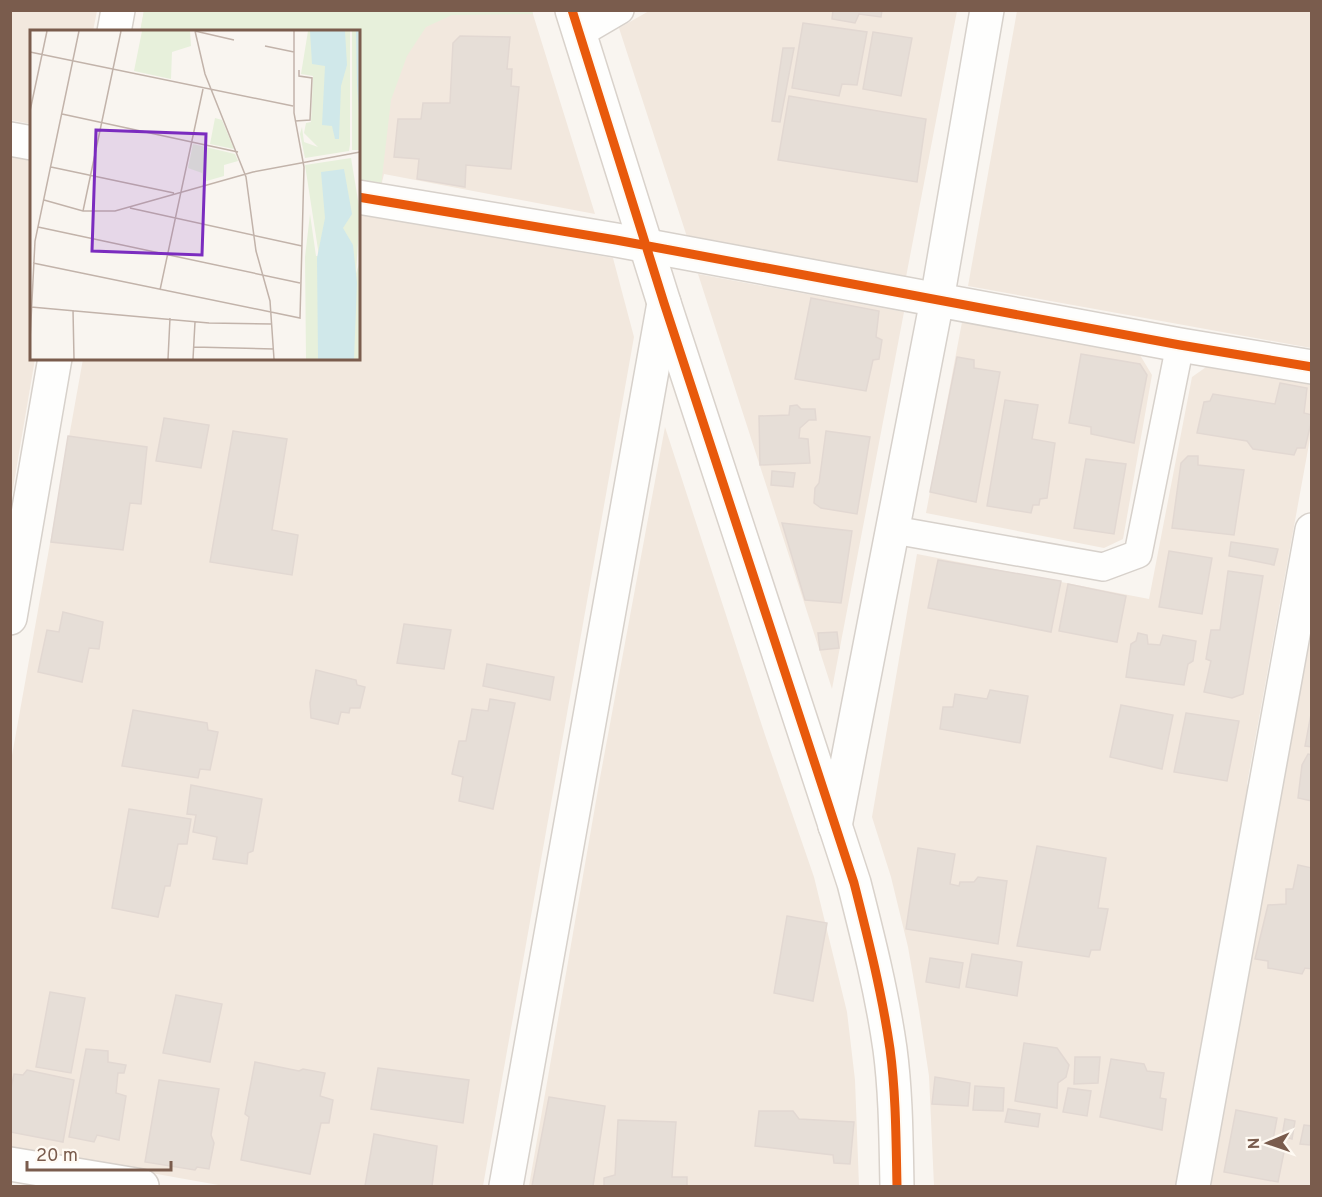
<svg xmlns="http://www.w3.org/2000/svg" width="1322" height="1197" viewBox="0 0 1322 1197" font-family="Overpass,sans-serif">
<rect width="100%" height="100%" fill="#f9f5f0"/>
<path fill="#f2e8de" d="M 10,11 L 97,11 L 93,31 L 32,32 L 31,124 L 11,120 Z
M 144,11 L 532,11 L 595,214 L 384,174 L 381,186 L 358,32 L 140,32 Z
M 649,11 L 957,11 L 906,277 L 688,240 L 619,28 Z
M 1017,11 L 1311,11 L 1311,348 L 968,286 Z
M 10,152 L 31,156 L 32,358 L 35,359 L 11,500 Z
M 359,213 L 613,258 L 634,337 L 483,1186 L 224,1186 L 11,1148 L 11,761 L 83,359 L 358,358 Z
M 698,274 L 904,312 L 832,689 Z
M 962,322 L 1140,355 L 1152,375 L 1123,539 L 1104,548 L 926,513 Z
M 1209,365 L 1311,385 L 1311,433 L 1247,784 L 1251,795 L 1179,1186 L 934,1186 L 929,1076 L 919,1010 L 908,947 L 891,877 L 872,817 L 917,554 L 1149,599 L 1192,377 Z
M 665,427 L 765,735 L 814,877 L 847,1012 L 855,1080 L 859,1186 L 529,1186 L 600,778 Z
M 1311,619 L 1311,1186 L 1211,1186 Z"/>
<path fill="#e7f0db" d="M 144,10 L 532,10 L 533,14 L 452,15 L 426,27 L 407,56 L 391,100 L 381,186 L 359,182 L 358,32 L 140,32 Z"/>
<path fill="#e6ded7" stroke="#e2d8d2" stroke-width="1.5" d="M 833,10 L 882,10 L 881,17 L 859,14 L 855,23 L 832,19 Z
M 803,23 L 867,32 L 857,85 L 842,84 L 839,96 L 792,88 Z
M 873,32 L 912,38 L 901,96 L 863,89 Z
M 460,36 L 510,37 L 507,69 L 512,69 L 511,86 L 519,87 L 511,169 L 466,165 L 465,187 L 417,179 L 419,159 L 394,157 L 398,119 L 421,119 L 423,103 L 450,103 L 453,43 Z
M 783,48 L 794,48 L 780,122 L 772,121 Z
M 789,96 L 926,119 L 917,182 L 778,160 Z
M 811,298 L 879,311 L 876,337 L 882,340 L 879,359 L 873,360 L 866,391 L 795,379 Z
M 1081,354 L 1140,364 L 1147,375 L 1134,443 L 1091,434 L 1091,427 L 1069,423 Z
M 957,357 L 974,360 L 974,368 L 1000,372 L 976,502 L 930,492 Z
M 1280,383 L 1307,388 L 1304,413 L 1312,415 L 1312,419 L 1305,448 L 1297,448 L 1294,455 L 1253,449 L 1247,441 L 1197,433 L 1204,402 L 1210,401 L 1213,394 L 1275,404 Z
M 1005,400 L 1038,405 L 1032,439 L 1055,443 L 1047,498 L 1040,499 L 1039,505 L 1033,505 L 1031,513 L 987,506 Z
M 797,405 L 801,409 L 815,409 L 816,420 L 809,420 L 800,428 L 799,438 L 808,439 L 810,463 L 760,465 L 759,416 L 789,415 L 790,406 Z
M 164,418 L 209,425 L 201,468 L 156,461 Z
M 233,431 L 287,439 L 272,530 L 298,535 L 292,575 L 210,562 Z
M 826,431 L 870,437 L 857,514 L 821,508 L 814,503 L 815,488 L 819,483 Z
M 68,436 L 147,447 L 141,504 L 130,503 L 123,550 L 51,542 Z
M 1188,456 L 1198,456 L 1198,465 L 1244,470 L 1234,535 L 1172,528 L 1181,463 Z
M 1086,459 L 1126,464 L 1114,534 L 1074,528 Z
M 772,471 L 795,473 L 793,487 L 771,485 Z
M 782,523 L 852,531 L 841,603 L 805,600 Z
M 1231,542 L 1278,549 L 1274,565 L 1229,556 Z
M 1169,551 L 1212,558 L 1202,614 L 1159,607 Z
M 938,560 L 1061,581 L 1051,632 L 928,608 Z
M 1228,571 L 1263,576 L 1243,694 L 1232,698 L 1204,692 L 1211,661 L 1206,659 L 1211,630 L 1220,630 Z
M 1068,584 L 1126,596 L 1117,642 L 1059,631 Z
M 63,612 L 103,622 L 99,649 L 89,648 L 82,682 L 38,672 L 47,630 L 59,632 Z
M 404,624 L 451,630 L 444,669 L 397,663 Z
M 837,632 L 839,648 L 820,650 L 818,633 Z
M 1138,633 L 1147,635 L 1148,644 L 1160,645 L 1163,635 L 1196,641 L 1193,661 L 1188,664 L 1184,685 L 1126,677 L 1131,644 L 1136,641 Z
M 487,664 L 554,677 L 550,700 L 483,686 Z
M 316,670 L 356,680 L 357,685 L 365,687 L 360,708 L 350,708 L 349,713 L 341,712 L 338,724 L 311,718 L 310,703 Z
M 990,690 L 1028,696 L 1020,743 L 940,729 L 943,707 L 953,707 L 955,694 L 987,699 Z
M 490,699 L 515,703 L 493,809 L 459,801 L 463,777 L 452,774 L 459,741 L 466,741 L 472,709 L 488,711 Z
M 1121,705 L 1173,715 L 1162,769 L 1110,757 Z
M 1312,709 L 1312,747 L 1305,746 Z
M 133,710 L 207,723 L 208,730 L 218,732 L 210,770 L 200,769 L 198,778 L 122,766 Z
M 1186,713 L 1239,721 L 1227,781 L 1174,772 Z
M 1308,754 L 1312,755 L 1312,801 L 1298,798 L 1302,765 Z
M 191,785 L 262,799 L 253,851 L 248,853 L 247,864 L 213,859 L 217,837 L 193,832 L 196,815 L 187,814 Z
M 129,809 L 191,819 L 187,844 L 178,844 L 170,886 L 165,886 L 158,917 L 112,908 Z
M 1037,846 L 1106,858 L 1098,908 L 1108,909 L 1100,950 L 1091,950 L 1089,957 L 1017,946 Z
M 918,848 L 955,854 L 950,884 L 959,886 L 960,882 L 974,882 L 978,877 L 1007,881 L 998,944 L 906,929 Z
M 1298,865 L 1312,868 L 1312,969 L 1305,968 L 1302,974 L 1268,968 L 1268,961 L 1255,959 L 1268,905 L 1286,904 L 1286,889 L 1293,889 Z
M 787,916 L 827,923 L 813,1001 L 774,993 Z
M 972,954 L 1022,962 L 1017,996 L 966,987 Z
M 930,958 L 963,963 L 959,988 L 926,982 Z
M 50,992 L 85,998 L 71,1073 L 36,1067 Z
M 176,995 L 222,1004 L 210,1062 L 163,1053 Z
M 1024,1043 L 1057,1048 L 1069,1065 L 1066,1077 L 1058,1083 L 1057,1108 L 1015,1101 Z
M 86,1049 L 108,1051 L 108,1062 L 126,1065 L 124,1073 L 118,1073 L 116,1093 L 126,1096 L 119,1140 L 97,1135 L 94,1142 L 69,1137 Z
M 1075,1057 L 1100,1057 L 1098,1083 L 1074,1084 Z
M 1111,1059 L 1144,1064 L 1147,1071 L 1164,1073 L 1160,1098 L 1166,1099 L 1162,1130 L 1100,1117 Z
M 255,1062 L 299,1071 L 303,1069 L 325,1073 L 320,1096 L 333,1100 L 329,1123 L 321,1123 L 310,1174 L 241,1160 L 249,1117 L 245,1114 Z
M 378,1068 L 469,1080 L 463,1123 L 371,1109 Z
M 27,1070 L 74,1080 L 63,1142 L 10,1132 L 10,1093 L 14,1074 L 23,1075 Z
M 935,1077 L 970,1083 L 968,1106 L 932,1104 Z
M 159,1080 L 219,1089 L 211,1135 L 214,1143 L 209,1169 L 197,1167 L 195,1170 L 145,1162 Z
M 975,1086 L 1004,1088 L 1003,1111 L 973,1110 Z
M 1068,1088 L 1091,1091 L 1087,1116 L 1063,1112 Z
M 549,1097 L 605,1106 L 593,1186 L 532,1186 Z
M 1008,1109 L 1040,1114 L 1038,1127 L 1005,1122 Z
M 1236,1110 L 1277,1118 L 1272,1145 L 1285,1147 L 1278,1182 L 1224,1172 Z
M 759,1111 L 793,1111 L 799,1119 L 854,1122 L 850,1164 L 834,1163 L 833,1155 L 755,1146 Z
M 1285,1119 L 1295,1121 L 1292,1139 L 1282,1136 Z
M 618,1120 L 676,1122 L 672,1177 L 687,1177 L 687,1186 L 604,1186 L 604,1178 L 615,1175 Z
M 1304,1125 L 1312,1126 L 1310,1145 L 1300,1144 Z
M 374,1134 L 437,1146 L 432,1186 L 365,1186 Z"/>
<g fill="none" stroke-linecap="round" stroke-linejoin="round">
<defs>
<path id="lane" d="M 579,34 L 620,10
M 894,530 L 1103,567 L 1138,554 L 1180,345"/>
<path id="street" d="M 114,32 L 118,10
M 10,139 L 32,143
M 358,197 L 616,240 L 1180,345 L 1312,367
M 10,618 L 55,358
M 835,826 L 937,300 L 987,10
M 10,1164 L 142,1186
M 506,1186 L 664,303
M 1193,1186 L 1312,530"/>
<path id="secondary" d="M 572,10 L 664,303 L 854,883 C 868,938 882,993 890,1049 C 896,1094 896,1141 897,1186"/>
</defs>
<use href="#lane" stroke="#d7d1cb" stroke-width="30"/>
<use href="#street" stroke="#d7d1cb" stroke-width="36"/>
<use href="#secondary" stroke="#d9d2cb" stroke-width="36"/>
<use href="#lane" stroke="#fefefd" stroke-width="27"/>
<use href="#street" stroke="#fefefd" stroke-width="33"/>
<use href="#secondary" stroke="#fefefd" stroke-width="33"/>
<defs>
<path id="cycleway" d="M 572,10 L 664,303 L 854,883 C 868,938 882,993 890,1049 C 896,1094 896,1141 897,1186
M 358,197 L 616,240 L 1180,345 L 1312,367"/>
</defs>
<use href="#cycleway" stroke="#fffaf3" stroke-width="13"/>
<use href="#cycleway" stroke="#e8590c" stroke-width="9"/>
</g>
<g transform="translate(30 30)">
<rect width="330" height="330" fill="#f9f5f0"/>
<path d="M 112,1 L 160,1 L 161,16 L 142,22 L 141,49 L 104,41 ZM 278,1 L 320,1 L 320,115 L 319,121 L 275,128 L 270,104 L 272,97 L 274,112 L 288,117 L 274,103 L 276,93 L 281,92 L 283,46 L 271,44 ZM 322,1 L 326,1 L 330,120 L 322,120 ZM 185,88 L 192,90 L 204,119 L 180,114 ZM 163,114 L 205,124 L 208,131 L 194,135 L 194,146 L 173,152 L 172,143 L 158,138 ZM 321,128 L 330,182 L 326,243 L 330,231 L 330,329 L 276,329 L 275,227 L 280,184 L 286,226 L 289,226 L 275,135 Z" fill="#e7f0db"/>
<path d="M 280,1 L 315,1 L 317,35 L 311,56 L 309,109 L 305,109 L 302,96 L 292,95 L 295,36 L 282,34 ZM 326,1 L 330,1 L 330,99 L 327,55 ZM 314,139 L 322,184 L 313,198 L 323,215 L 327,253 L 324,329 L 288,329 L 287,228 L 295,188 L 291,142 Z" fill="#d0e8ea"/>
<path fill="none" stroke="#c2b3aa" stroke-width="1.5" d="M 165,1 L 175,44 L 216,147 L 226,221 L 240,271 L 244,329M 165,1 L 204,10M 235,16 L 264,22M 0,22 L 263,76M 0,81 L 17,1M 32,84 L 208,122M 265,91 L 280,90 L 282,48 L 269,46 L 269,40M 21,137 L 144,163M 14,170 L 53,181 L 85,181 L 223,142 L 330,122M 100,178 L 272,216M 53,181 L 91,1M 8,197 L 270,253M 3,233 L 270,288 L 274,137 L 264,83 L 264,1M 130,260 L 173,59M 1,277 L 179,293 L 242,294M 43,280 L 44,329M 0,310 L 5,211 L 49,1M 164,317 L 244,319M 138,329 L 140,288M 163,329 L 165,292"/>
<path fill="#7b2cbf" fill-opacity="0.15" stroke="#7b2cbf" stroke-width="3" d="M 66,100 L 176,104 L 172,225 L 62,221 Z"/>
<rect width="330" height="330" fill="none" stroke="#7a5c4d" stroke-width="3"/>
</g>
<rect width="1322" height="1197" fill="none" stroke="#7a5c4d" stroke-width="24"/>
<g transform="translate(1268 1143) rotate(268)" stroke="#fffaf3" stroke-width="4.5" paint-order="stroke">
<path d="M0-4.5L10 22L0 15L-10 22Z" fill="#7a5c4d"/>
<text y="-9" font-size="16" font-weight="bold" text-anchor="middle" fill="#7a5c4d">N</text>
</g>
<path d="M27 1161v9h144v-9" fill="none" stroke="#7a5c4d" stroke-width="3"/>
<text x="36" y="1161" font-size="18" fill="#7a5c4d" stroke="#fffaf3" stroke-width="4.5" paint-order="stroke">20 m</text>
</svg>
